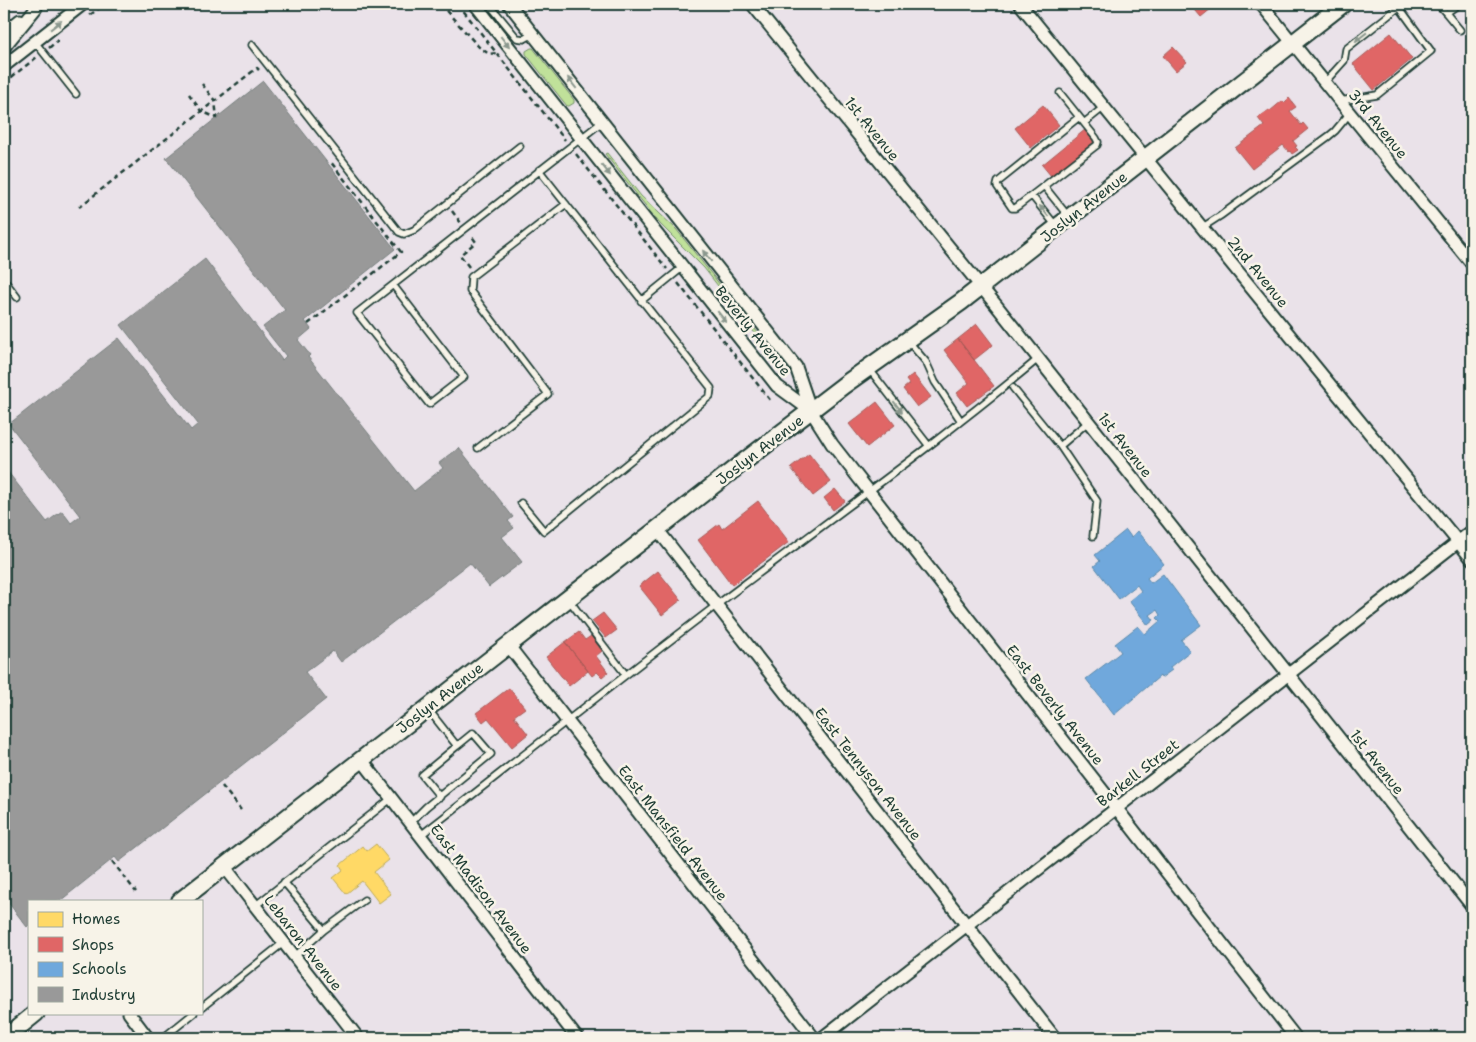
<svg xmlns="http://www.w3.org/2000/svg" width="1476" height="1042" viewBox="0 0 1476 1042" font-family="'Shantell Sans',sans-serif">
<rect width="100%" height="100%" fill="#eae2e9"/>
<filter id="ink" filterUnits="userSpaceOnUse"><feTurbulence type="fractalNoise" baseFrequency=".02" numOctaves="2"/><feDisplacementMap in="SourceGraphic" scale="10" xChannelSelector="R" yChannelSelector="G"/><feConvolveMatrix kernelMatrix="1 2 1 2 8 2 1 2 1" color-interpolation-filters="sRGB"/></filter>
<g filter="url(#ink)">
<path fill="#c0e19a" stroke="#708f67" d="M 531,48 L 533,48 L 574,100 L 574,103 L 569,106 L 567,106 L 526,54 L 526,51 Z
M 607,153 L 641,196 L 676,229 L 788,371 L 788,373 L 786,373 L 704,268 L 660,224 L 605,154 Z"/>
<path fill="#ffd966" stroke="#bcaa57" d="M 376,844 L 389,860 L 374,872 L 391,894 L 379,903 L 362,881 L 346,894 L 333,878 L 343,870 L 340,865 L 363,846 L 367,851 Z"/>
<path fill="#e06666" stroke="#a65a57" d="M 1190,4 L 1217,4 L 1201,17 Z
M 1391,33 L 1412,59 L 1374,90 L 1353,64 Z
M 1173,47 L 1187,62 L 1176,71 L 1163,56 Z
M 1289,98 L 1296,107 L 1290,111 L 1301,125 L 1303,123 L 1308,129 L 1293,141 L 1297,146 L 1295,147 L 1298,150 L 1292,154 L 1290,151 L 1289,152 L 1283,145 L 1252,169 L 1235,148 L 1264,126 L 1258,118 L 1269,110 L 1270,111 L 1282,101 L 1284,103 Z
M 1043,105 L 1059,125 L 1031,148 L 1015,128 Z
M 1086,129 L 1095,141 L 1051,176 L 1042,165 Z
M 977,324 L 993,345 L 974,360 L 958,339 Z
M 958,339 L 994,386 L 967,406 L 957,393 L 969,383 L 944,350 Z
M 913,374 L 931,397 L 917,407 L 903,389 L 909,384 L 906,380 Z
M 877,402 L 895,425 L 867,447 L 849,424 Z
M 809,454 L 831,482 L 813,496 L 791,468 Z
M 835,489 L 845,501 L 833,510 L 824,498 Z
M 758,501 L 789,542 L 732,585 L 698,540 L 719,524 L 722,529 Z
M 658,571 L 681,600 L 662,615 L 639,586 Z
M 603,613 L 617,630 L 606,638 L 592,621 Z
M 579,632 L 585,640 L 591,636 L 602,651 L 596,656 L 608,672 L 602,677 L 597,672 L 592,676 L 565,642 Z
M 565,642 L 588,671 L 569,686 L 546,657 Z
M 509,688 L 525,708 L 514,716 L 528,734 L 512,747 L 488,718 L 483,722 L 476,713 Z"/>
<path fill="#6fa8dc" stroke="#5788aa" d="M 1126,530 L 1131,537 L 1138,531 L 1164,564 L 1147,578 L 1151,583 L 1163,574 L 1201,625 L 1181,640 L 1190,651 L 1170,667 L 1172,670 L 1161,678 L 1160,676 L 1114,715 L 1086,679 L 1121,652 L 1115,644 L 1138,626 L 1145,634 L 1160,621 L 1157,618 L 1160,615 L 1157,610 L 1150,615 L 1154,620 L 1148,625 L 1129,601 L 1141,591 L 1137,585 L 1119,599 L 1094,566 L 1100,561 L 1095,555 Z"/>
<path fill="#999" stroke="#747d7b" d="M 263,81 L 395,249 L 305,321 L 311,329 L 298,340 L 310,355 L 308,357 L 414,491 L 443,468 L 439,463 L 459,448 L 513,517 L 508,521 L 514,528 L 502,537 L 522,562 L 489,587 L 470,563 L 341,662 L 333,651 L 305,672 L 326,699 L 119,862 L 115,857 L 60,901 L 29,901 L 29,925 L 27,927 L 4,897 L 4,467 L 47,522 L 62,511 L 71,523 L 80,516 L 9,424 L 119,338 L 191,430 L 198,424 L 121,325 L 205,259 L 282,360 L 286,356 L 263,327 L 285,310 L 166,158 Z"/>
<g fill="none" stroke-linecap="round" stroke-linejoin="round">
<defs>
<path id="lane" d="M 489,4 L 517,38 L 524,39 L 533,34
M 1438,4 L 1446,13 L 1459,4
M 1446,13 L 1460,30
M 35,42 L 76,94
M 252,45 L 399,232 L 404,234 L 414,230 L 520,146
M 1325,82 L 1344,61 L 1346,49 L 1399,7
M 1060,93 L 1096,138 L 1098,142 L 1097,145 L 1018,206 L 1015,208 L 1012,208 L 997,186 L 998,182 L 1079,117
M 1340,101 L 1377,95 L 1431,51 L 1397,4
M 1084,123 L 1104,107
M 1044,186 L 1068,216
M 1032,196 L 1056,226
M 1203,227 L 1220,216 L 1329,136 L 1335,131 L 1350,113
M 4,280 L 17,297
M 393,285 L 464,377 L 429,404 L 357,313 L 602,122
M 641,301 L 683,267
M 909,342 L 926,362 L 935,382 L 961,421
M 870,370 L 929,446
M 1013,388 L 1060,446
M 1088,422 L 1060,446 L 1097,501 L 1093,536
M 478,448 L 548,394 L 470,291 L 471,277 L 566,204
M 521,503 L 544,531 L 710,396 L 711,388 L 539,170
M 569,600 L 626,675
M 440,797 L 422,775 L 457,746
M 411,822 L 426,807 L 491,754 L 473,733 L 457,746 L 428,709
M 421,835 C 520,758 618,680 718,604 C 825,523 935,445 1038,359
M 284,882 L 324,930 L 294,957
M 255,906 L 392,798
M 324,930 L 364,900
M 201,1008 L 283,943
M 163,1038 L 194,1013"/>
<path id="street" d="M 475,4 L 777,386 L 811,411
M 509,4 L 796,367 L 811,411 L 832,444 L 1296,1038
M 752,4 L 996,305 L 1472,906
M 1020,4 L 1472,559
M 1261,4 L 1472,264
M 4,33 L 20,20
M 4,47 L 36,8
M 4,66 L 83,4
M 657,529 L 1055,1038
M 508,645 L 814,1038
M 361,759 L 577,1038
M 224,866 L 358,1038
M 129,1013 L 148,1038
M 822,1038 L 1472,531"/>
<path id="secondary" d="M 180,901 L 742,463 L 844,385 L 961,302 L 1343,4
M 5,1038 L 36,1013"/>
</defs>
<use href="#lane" stroke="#1f3d34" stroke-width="9"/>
<use href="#street" stroke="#1f3d34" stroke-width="15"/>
<use href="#secondary" stroke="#1f3d34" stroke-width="20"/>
<path stroke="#1f3d34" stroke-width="2.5" stroke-dasharray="5 4" stroke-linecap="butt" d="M 440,4 L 479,47 L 489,54 L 497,53
M 458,4 L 565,140
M 90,15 L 105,4
M 49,48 L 58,40
M 4,83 L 37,57
M 189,94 L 201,111 L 217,118 L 215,101 L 202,84
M 576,154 L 667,269
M 79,207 L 257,68 L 259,70
M 452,211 L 461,223
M 469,267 L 460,255 L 476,242 L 471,235
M 678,283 L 770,400
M 308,324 L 401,252 L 330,161
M 222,786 L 241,810
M 112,861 L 136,892"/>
<use href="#lane" stroke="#f7f3e8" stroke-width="5.5"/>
<use href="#street" stroke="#f7f3e8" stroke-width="11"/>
<use href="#secondary" stroke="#f7f3e8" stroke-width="16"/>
</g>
<defs><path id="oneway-solid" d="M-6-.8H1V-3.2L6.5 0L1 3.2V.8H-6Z" transform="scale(1.25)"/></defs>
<g fill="#8b988e">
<use href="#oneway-solid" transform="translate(56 25) rotate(-38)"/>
<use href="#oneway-solid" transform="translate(1361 37) rotate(142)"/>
<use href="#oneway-solid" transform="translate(505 42) rotate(52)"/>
<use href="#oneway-solid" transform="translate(572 83) rotate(-128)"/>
<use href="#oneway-solid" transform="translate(606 170) rotate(52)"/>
<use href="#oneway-solid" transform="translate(1044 211) rotate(-129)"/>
<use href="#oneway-solid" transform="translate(707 256) rotate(-128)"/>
<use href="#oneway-solid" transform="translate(722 317) rotate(52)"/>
<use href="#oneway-solid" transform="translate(898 407) rotate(52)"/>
</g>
</g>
<g text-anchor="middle" stroke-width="5" stroke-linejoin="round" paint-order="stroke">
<g font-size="15" fill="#1f3d34" stroke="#f7f3e8">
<text transform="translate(1378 124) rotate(51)" y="5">3rd Avenue</text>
<text transform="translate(872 129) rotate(51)" y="5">1st Avenue</text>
<text transform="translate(1084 207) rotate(-38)" y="5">Joslyn Avenue</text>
<text transform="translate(1258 272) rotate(51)" y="5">2nd Avenue</text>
<text transform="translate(753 331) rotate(51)" y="5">Beverly Avenue</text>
<text transform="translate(1125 445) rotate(52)" y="5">1st Avenue</text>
<text transform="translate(760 450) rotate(-37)" y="5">Joslyn Avenue</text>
<text transform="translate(440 698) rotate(-38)" y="5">Joslyn Avenue</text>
<text transform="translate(1055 705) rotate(52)" y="5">East Beverly Avenue</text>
<text transform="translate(1377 762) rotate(52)" y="5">1st Avenue</text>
<text transform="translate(1138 773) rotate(-38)" y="5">Barkell Street</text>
<text transform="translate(868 774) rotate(52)" y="5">East Tennyson Avenue</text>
<text transform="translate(673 833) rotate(52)" y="5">East Mansfield Avenue</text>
<text transform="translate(481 889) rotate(53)" y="5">East Madison Avenue</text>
<text transform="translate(303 943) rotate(52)" y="5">Lebaron Avenue</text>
</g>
</g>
<rect width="1476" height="1042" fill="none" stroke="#f7f3e8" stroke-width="20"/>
<rect x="10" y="10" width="1456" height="1022" fill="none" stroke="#1f3d34" stroke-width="2" filter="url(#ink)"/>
<rect x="28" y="900" width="175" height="115" fill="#f7f3e8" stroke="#a1aaa0"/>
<rect x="38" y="912" width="25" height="15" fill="#ffd966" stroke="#a1aaa0"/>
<text x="72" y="924" font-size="15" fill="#1f3d34">Homes</text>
<rect x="38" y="937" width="25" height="15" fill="#e06666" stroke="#a1aaa0"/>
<text x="72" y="950" font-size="15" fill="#1f3d34">Shops</text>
<rect x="38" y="962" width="25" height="15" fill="#6fa8dc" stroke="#a1aaa0"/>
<text x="72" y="974" font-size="15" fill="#1f3d34">Schools</text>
<rect x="38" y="987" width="25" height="15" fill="#999999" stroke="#a1aaa0"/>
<text x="72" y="1000" font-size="15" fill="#1f3d34">Industry</text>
</svg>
